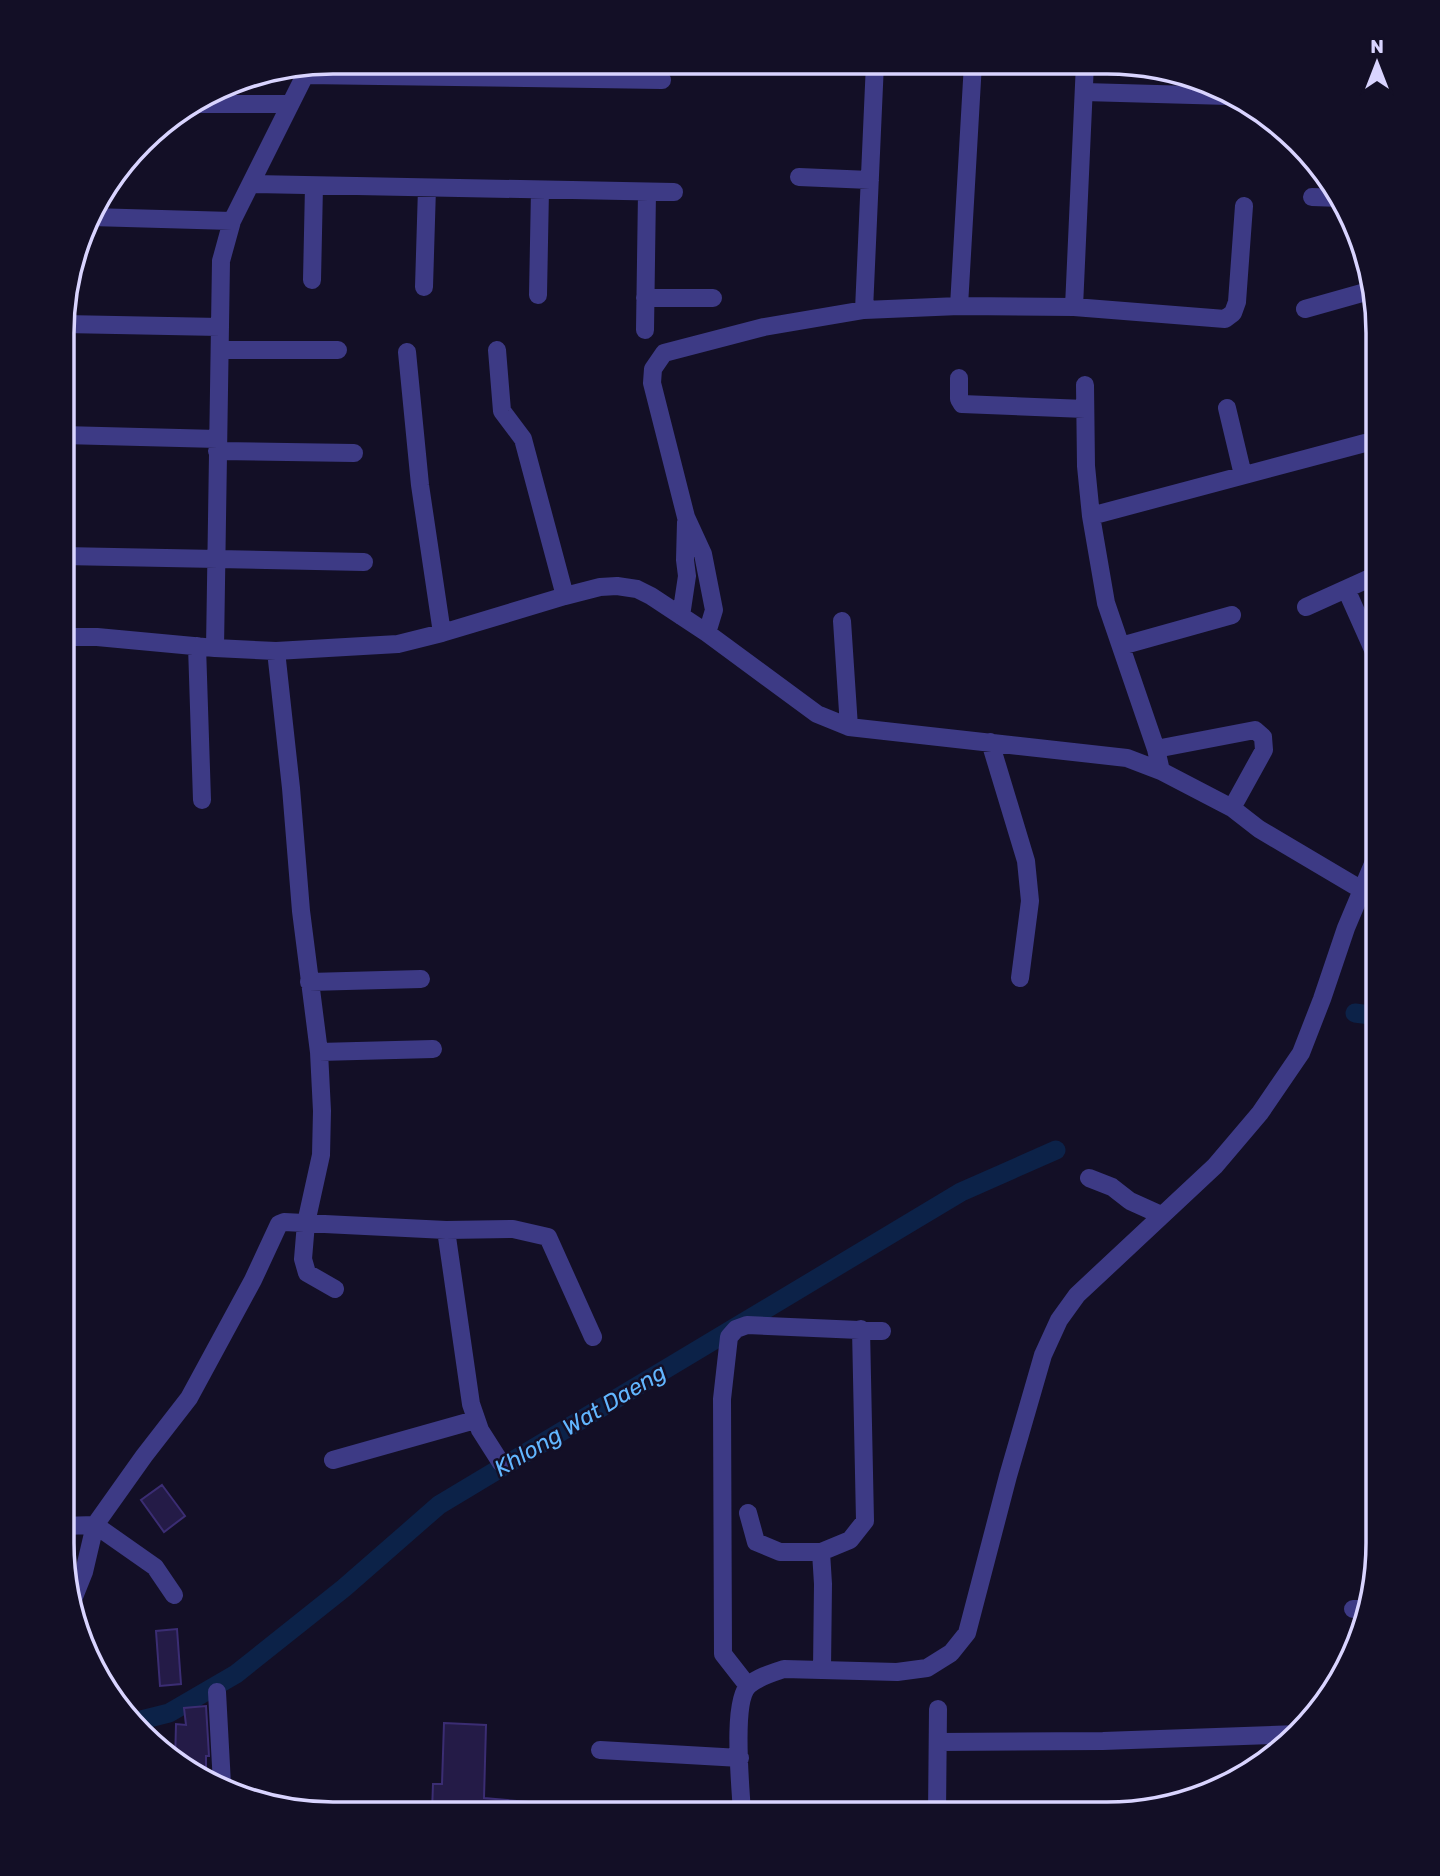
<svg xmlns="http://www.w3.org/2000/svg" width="1440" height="1876" viewBox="0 0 1440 1876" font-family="Rubik,sans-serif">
<rect width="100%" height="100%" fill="#130f26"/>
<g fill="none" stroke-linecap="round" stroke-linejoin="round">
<path stroke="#0c2248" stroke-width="19" d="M 1355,1013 L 1378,1016
M 129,1723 L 169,1713 L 236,1674 L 344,1588 L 439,1505 L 961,1192 L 1056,1150"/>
</g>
<path fill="#241b47" stroke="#3b2d73" stroke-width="2" d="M 162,1485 L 185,1516 L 164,1532 L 141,1500 Z
M 177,1629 L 181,1684 L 160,1686 L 156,1631 Z
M 206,1706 L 209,1756 L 206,1756 L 206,1778 L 181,1769 L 175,1763 L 176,1724 L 186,1725 L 184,1708 Z
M 444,1723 L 486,1725 L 484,1798 L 528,1802 L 528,1813 L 432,1812 L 433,1784 L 442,1784 Z"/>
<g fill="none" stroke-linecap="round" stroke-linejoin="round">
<path stroke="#3d3a85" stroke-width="18" d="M 305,75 L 662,80
M 1084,92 L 1229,96
M 196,104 L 289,104
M 799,177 L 870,180
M 251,184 L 674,192
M 1312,197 L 1341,198
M 91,217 L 232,221
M 312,280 L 314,186
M 424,287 L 427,188
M 538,295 L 540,190
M 645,298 L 713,298
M 959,306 L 973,63
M 1074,307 L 1085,63
M 1305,309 L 1369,291
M 864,310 L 875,63
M 64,324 L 220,327
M 645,330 L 647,192
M 220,350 L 338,350
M 497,350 L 502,411 L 523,439 L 565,596
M 407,352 L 420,485 L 442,633
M 959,378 L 959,399 L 962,404 L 1085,409
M 1085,385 L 1086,466 L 1091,516 L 1106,603 L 1156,749 L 1161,771
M 1227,408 L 1243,475
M 63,435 L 218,439
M 217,451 L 354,453
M 1091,516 L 1365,443
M 63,556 L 364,562
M 1346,589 L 1379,663
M 1306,607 L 1379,574
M 681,616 L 687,576 L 685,560 L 686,522
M 842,621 L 849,727
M 707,633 L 714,610 L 703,554 L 686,517 L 652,383 L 653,369 L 664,353 L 764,327 L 864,310 L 959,306 L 1074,307 L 1225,319 L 1233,313 L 1237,302 L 1244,206
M 63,637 L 97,637 L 215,648 L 276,651 L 398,644 L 442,633 L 565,596 L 600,587 L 617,586 L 637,589 L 651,596 L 707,633 L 817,714 L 849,727 L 1127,758 L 1161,771 L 1232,808 L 1259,829 L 1362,890
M 197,646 L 202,800
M 1121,646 L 1232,615
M 215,648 L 221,261 L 232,221 L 310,65
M 276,651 L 291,788 L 301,911 L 319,1052 L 322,1111 L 321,1155 L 306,1223 L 303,1259 L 307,1273 L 335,1289
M 990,742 L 1026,861 L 1030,901 L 1020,978
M 1156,749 L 1255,730 L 1263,737 L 1264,750 L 1232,808
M 309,982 L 421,979
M 319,1052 L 433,1049
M 1089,1178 L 1112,1187 L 1130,1201 L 1161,1215
M 446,1230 L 471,1404 L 480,1430 L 501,1463
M 333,1460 L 475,1420
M 748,1513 L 756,1542 L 780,1552 L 821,1552
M 61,1526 L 95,1525 L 155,1567 L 174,1595
M 74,1597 L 84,1572 L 95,1525 L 144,1456 L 189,1398 L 253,1280 L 279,1224 L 284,1222 L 446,1230 L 513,1229 L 548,1237 L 593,1337
M 1353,1609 L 1369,1609
M 822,1669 L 823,1584 L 821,1552 L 850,1540 L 865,1521 L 861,1329
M 748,1686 L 723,1654 L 722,1399 L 729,1337 L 736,1329 L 747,1325 L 882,1331
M 217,1692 L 222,1784
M 938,1742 L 1103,1741 L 1298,1734
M 600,1750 L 740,1758
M 742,1814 C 741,1788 731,1701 749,1685 C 758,1677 772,1673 784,1669 L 897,1672 L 927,1668 L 951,1653 L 967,1633 L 1008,1476 L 1043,1355 L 1059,1320 L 1077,1295 L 1215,1166 L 1260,1113 L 1301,1053 L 1322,999 L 1346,928 L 1378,852
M 937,1814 L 938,1709"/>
</g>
<g text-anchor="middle" stroke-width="5" stroke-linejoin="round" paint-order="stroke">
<g font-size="23" font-style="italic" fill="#62b6ff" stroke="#130f26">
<text transform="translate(580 1420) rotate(-31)" y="8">Khlong Wat Daeng</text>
</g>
</g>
<path d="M0 0H1440V1876H0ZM333 74H1107A259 259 0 0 1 1366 333V1543A259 259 0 0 1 1107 1802H333A259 259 0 0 1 74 1543V333A259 259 0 0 1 333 74Z" fill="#130f26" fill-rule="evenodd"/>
<path fill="none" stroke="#d9d4ff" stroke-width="3.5" d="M333 74H1107A259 259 0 0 1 1366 333V1543A259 259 0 0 1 1107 1802H333A259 259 0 0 1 74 1543V333A259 259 0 0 1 333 74Z"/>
<g transform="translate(1377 63)" stroke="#130f26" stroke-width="5" paint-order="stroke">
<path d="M0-5L12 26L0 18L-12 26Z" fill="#d9d4ff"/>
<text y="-10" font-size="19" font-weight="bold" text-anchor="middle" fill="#d9d4ff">N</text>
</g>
</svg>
